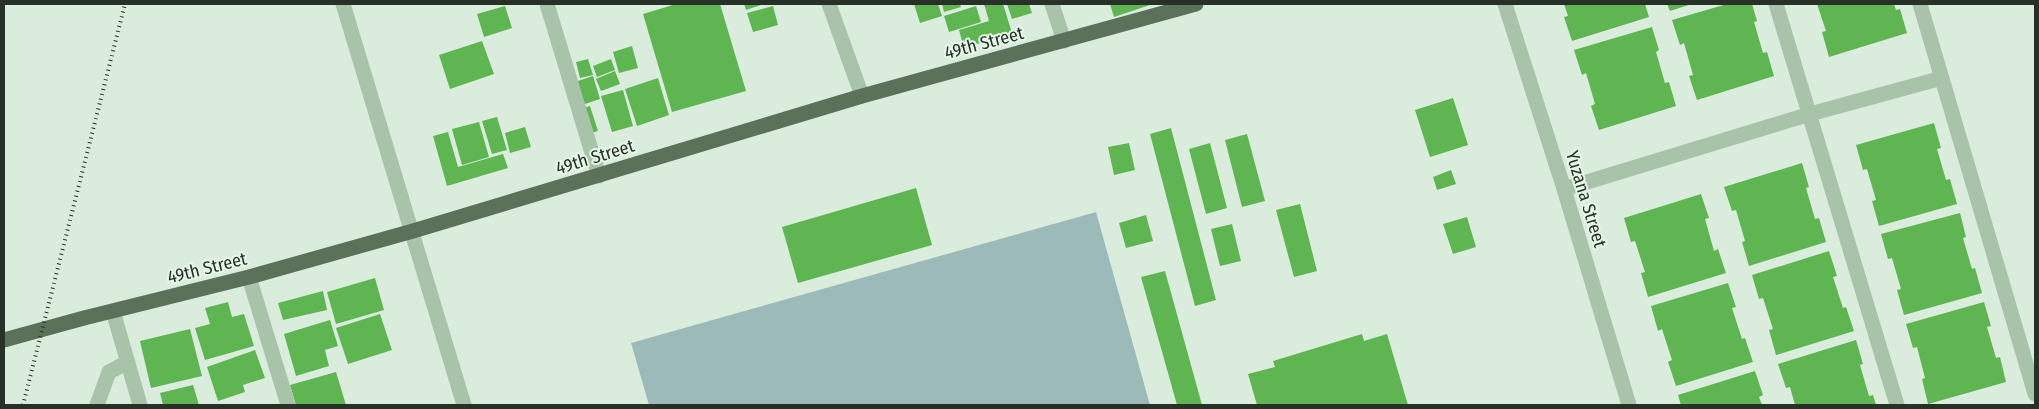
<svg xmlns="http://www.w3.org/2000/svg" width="2039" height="409" viewBox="0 0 2039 409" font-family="'Fira Sans Condensed',sans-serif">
<rect width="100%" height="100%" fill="#daeddd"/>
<path fill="#9cbab9" d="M 1096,212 L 1150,405 L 649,405 L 631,343 Z"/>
<path fill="#5eb551" d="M 676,4 L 720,4 L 746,91 L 672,112 L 643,14 Z
M 744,4 L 764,4 L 746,10 Z
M 914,4 L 938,4 L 942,16 L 920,23 Z
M 942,4 L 960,4 L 961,7 L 944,12 Z
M 984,4 L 1003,4 L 1012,33 L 964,48 L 959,30 L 989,21 Z
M 1007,4 L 1029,4 L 1032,13 L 1012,19 Z
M 1110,4 L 1153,4 L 1114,17 Z
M 1564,4 L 1645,4 L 1649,17 L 1572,41 L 1564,17 L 1568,16 Z
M 1667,4 L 1692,4 L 1670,11 Z
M 1727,4 L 1752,4 L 1757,21 L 1754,22 L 1763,53 L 1767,52 L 1774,76 L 1697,100 L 1689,76 L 1693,75 L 1684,43 L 1680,45 L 1672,20 Z
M 1817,4 L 1894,4 L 1896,10 L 1900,9 L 1907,33 L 1829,57 L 1822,32 L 1826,31 Z
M 505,6 L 512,28 L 484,37 L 477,14 Z
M 773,6 L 778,25 L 753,32 L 747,13 Z
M 976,6 L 981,22 L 949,32 L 944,16 Z
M 1652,27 L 1659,50 L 1656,52 L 1665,83 L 1669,82 L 1676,106 L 1599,130 L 1591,106 L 1595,104 L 1586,73 L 1582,75 L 1574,50 Z
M 482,41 L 494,74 L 450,89 L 439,55 Z
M 632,46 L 638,68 L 619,73 L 613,52 Z
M 588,59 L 593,75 L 580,78 L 576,62 Z
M 611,59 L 615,70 L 597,77 L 593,66 Z
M 615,71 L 620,84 L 601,91 L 596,79 Z
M 593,76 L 600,99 L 582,105 L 575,82 Z
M 658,78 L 669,115 L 637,126 L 625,89 Z
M 623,90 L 633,126 L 612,132 L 601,96 Z
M 1453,98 L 1468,145 L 1430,157 L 1415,110 Z
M 590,106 L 598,131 L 588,134 L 581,109 Z
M 497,117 L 507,150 L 492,154 L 482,121 Z
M 479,122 L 489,157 L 462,165 L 452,129 Z
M 1934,123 L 1941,148 L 1937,149 L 1946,180 L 1950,179 L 1957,204 L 1879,226 L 1872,201 L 1876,200 L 1867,169 L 1863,170 L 1856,145 Z
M 525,127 L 531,147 L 510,153 L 505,133 Z
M 1171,128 L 1216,300 L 1195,306 L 1150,134 Z
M 448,132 L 458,167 L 503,154 L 508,168 L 447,186 L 433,136 Z
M 1247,134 L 1265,201 L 1242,207 L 1225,140 Z
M 1129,143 L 1135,170 L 1114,175 L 1108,147 Z
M 1210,143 L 1227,208 L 1206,214 L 1189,149 Z
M 1802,163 L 1809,187 L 1806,188 L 1815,219 L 1819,218 L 1826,242 L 1749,266 L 1742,242 L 1745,241 L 1736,210 L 1732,211 L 1724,187 Z
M 1451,170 L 1456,184 L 1437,190 L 1433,177 Z
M 916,188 L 932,245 L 798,283 L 782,227 Z
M 1701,194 L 1709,218 L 1705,219 L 1714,251 L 1718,249 L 1726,273 L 1648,297 L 1641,273 L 1645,272 L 1635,241 L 1631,242 L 1624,218 Z
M 1300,204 L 1317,271 L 1294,277 L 1276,210 Z
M 1960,213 L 1966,237 L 1963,238 L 1972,269 L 1975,268 L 1982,293 L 1904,315 L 1897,290 L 1901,289 L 1892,258 L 1888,259 L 1881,234 Z
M 1146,215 L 1153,241 L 1126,248 L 1119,223 Z
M 1467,217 L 1476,247 L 1453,254 L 1443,224 Z
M 1232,224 L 1241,261 L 1220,266 L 1211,229 Z
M 1829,251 L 1837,276 L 1833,277 L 1843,308 L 1846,307 L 1854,331 L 1776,355 L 1769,330 L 1773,329 L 1763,298 L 1759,299 L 1752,275 Z
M 1165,271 L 1202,405 L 1177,405 L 1141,277 Z
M 375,278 L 384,310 L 336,324 L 327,292 Z
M 1728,283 L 1736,307 L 1732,308 L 1742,339 L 1745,338 L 1753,362 L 1676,386 L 1668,362 L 1672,360 L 1662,329 L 1658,331 L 1651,306 Z
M 323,291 L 327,310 L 283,320 L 278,303 Z
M 228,302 L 232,317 L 244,314 L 254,346 L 205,360 L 195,328 L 210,324 L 205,308 Z
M 1984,302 L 1991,326 L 1987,327 L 1996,358 L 2000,357 L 2006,382 L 1928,404 L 1922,379 L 1925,378 L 1917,347 L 1913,348 L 1906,324 Z
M 380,314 L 392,350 L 348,364 L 336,328 Z
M 330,320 L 338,346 L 325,350 L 329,366 L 296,376 L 284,334 Z
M 190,329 L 202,376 L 151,388 L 140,341 Z
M 1362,334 L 1364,341 L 1387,334 L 1408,405 L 1257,405 L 1248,374 L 1275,367 L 1273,361 Z
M 1856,340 L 1863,364 L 1860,365 L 1869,396 L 1873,395 L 1876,405 L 1795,405 L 1790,387 L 1786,388 L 1778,364 Z
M 255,350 L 265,378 L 243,385 L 245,392 L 218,401 L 207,367 Z
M 1755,371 L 1763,395 L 1759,397 L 1762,405 L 1681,405 L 1678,395 Z
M 336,372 L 346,405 L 296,405 L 290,385 Z
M 193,385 L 199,405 L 163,405 L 160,393 Z"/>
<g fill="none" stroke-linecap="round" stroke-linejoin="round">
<path stroke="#a8c3aa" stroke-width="15" d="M 343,4 L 464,405
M 547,4 L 599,176
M 829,4 L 862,96
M 1052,4 L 1064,41
M 1505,4 L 1564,189 L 1629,405
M 1776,4 L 1897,405
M 1920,4 L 2035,394
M 1564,189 L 1810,114 L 1942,78
M 249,277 L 288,405
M 113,311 L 140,405
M 97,405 L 109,372 L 128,362"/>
<path stroke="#5b715a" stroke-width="15" d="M 4,340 L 84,318 L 249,277 L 413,231 L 862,96 L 1196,4"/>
<path stroke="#283127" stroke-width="4" stroke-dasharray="1 4" stroke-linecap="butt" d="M 23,405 L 125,4"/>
</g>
<g text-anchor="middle" stroke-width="4" stroke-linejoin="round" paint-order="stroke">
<g font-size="18" fill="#283127" stroke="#e6f6e8">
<text transform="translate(984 43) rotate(-15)" y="6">49th Street</text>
<text transform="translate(595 157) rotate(-17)" y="6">49th Street</text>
<text transform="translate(1586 199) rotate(73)" y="6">Yuzana Street</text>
<text transform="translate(207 268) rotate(-14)" y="6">49th Street</text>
</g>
</g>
<rect width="2039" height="409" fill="none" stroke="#283127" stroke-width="10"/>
</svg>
